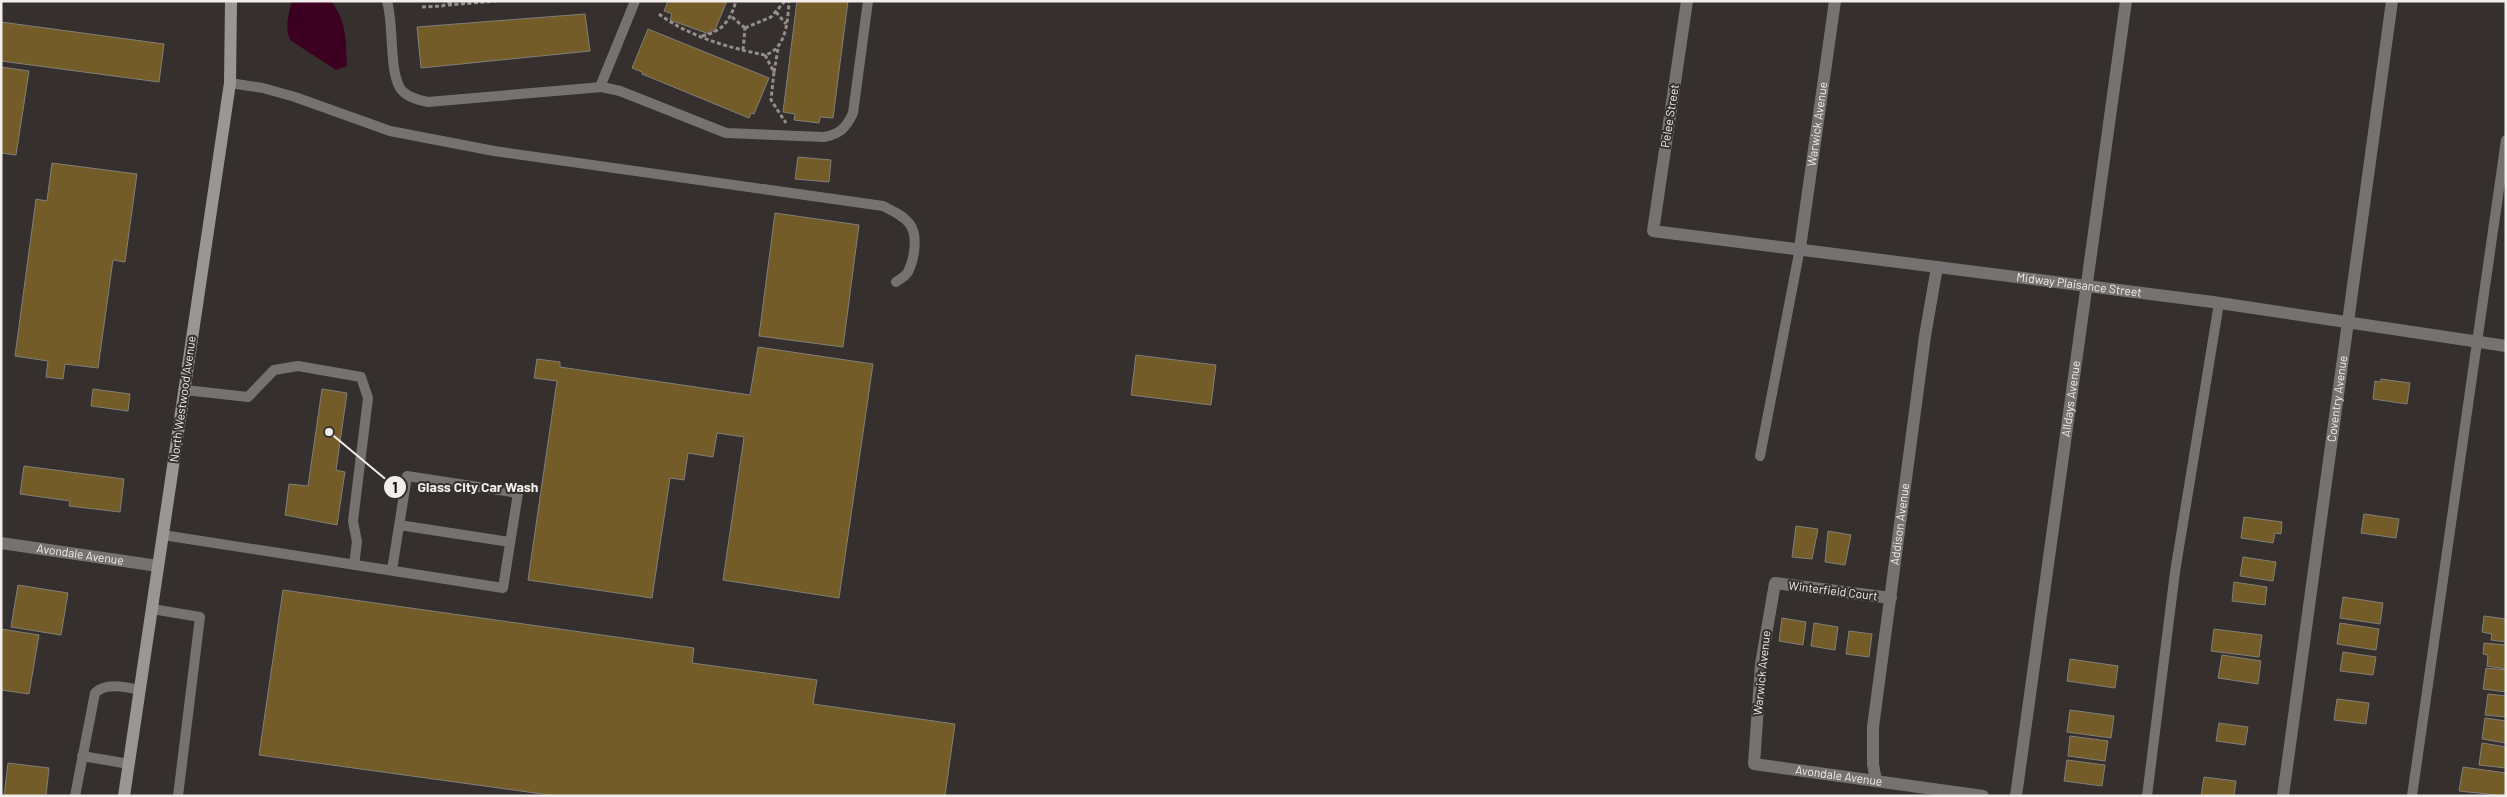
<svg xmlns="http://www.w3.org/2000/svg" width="2507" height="797" viewBox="0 0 2507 797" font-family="Barlow,sans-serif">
<rect width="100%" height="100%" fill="#35302d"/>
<path fill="#3c0021" d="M 292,1 L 331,1 C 347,22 346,41 347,66 L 336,70 L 290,40 C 285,27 288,14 292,1 Z"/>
<path fill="#735c28" stroke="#817f79" d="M 668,1 L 727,1 L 714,32 L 711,30 L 709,34 L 670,20 L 672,14 L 664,11 Z
M 797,1 L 848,1 L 833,118 L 820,117 L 819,123 L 794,120 L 795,114 L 783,112 Z
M 585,14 L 590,51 L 421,68 L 417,27 Z
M 1,22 L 164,44 L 159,82 L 1,61 Z
M 648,29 L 769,78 L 754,114 L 751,113 L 749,118 L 642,74 L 642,72 L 632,68 Z
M 1,67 L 29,71 L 16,155 L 1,153 Z
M 798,157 L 831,160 L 829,182 L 795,179 Z
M 52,163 L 137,174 L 125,262 L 113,260 L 98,368 L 65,364 L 63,379 L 46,377 L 48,361 L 15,356 L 36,199 L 47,201 Z
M 775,213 L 859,225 L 843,347 L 759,336 Z
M 758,347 L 873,364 L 839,598 L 723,580 L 744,437 L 717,433 L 713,457 L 688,453 L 684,480 L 670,478 L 652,598 L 528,580 L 557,381 L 534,378 L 537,359 L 560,362 L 560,367 L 750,395 Z
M 1136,355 L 1216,365 L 1211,405 L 1131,395 Z
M 2381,379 L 2410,383 L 2407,404 L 2373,399 L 2375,381 L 2380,382 Z
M 93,389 L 130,394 L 128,411 L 91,406 Z
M 322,389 L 347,393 L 336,470 L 345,472 L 337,525 L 285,515 L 289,484 L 308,486 Z
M 24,466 L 124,479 L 120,512 L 69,506 L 70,501 L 20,494 Z
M 2364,514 L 2399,519 L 2396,538 L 2361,533 Z
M 2244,517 L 2282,522 L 2281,534 L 2275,533 L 2273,543 L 2241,538 Z
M 1796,526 L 1818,529 L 1812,559 L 1792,557 Z
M 1828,531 L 1851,535 L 1845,565 L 1825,562 Z
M 2243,557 L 2276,562 L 2273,581 L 2240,576 Z
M 2234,582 L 2267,587 L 2265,605 L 2232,601 Z
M 18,585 L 68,593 L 61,635 L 11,627 Z
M 283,590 L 694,648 L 692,663 L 817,680 L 813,704 L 955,724 L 945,796 L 557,796 L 259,755 Z
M 2343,597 L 2383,603 L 2380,624 L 2340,618 Z
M 2484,616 L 2506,619 L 2506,642 L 2491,640 L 2492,634 L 2482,632 Z
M 1782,618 L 1806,622 L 1803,645 L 1779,641 Z
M 1814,623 L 1838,627 L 1835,650 L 1811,646 Z
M 2340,623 L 2379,629 L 2376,650 L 2337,644 Z
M 1,629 L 39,635 L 29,694 L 1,690 Z
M 2214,629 L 2262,635 L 2259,657 L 2211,651 Z
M 1849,631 L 1872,634 L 1869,657 L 1846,654 Z
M 2484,643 L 2506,645 L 2506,669 L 2487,666 L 2488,655 L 2483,654 Z
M 2343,652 L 2376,657 L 2373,675 L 2340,671 Z
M 2222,655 L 2261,661 L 2258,684 L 2218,678 Z
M 2070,659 L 2118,666 L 2115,688 L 2067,681 Z
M 2486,668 L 2506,670 L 2506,692 L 2483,689 Z
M 2488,694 L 2506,696 L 2506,717 L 2485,715 Z
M 2337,699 L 2369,703 L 2366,724 L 2334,720 Z
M 2070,710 L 2114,716 L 2111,738 L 2067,732 Z
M 2485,718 L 2506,721 L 2506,743 L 2482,739 Z
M 2219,723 L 2248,727 L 2245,745 L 2216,741 Z
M 2070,736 L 2108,741 L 2105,761 L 2068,756 Z
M 2482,743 L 2506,747 L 2506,768 L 2479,765 Z
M 2067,760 L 2105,765 L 2102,786 L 2064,781 Z
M 8,763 L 49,768 L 46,796 L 4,796 Z
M 2463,767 L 2506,773 L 2506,796 L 2459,791 Z
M 2204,777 L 2236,781 L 2234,796 L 2201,796 Z"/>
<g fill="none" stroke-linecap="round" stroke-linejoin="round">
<path stroke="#938e8c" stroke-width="3" stroke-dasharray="4 2.5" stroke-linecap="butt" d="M 448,5 L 496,1
M 422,7 L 442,6 L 454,1
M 776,12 L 786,24
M 659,14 C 688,36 729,48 765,55 C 786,49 788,21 789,1
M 732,17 L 745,28
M 745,28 L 771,17 L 785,1
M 702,36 C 723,31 730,21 736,1
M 743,50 L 745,28
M 765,55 L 774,72 L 771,100 L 786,123
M 774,72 L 778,49"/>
<path stroke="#757272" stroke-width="10" d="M 387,1 C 394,25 389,69 400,88 C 406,97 418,100 428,102 L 602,87 L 620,91 L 726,133 L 824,137 C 840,134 846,128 853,113 L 868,1
M 230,83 L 263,88 L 295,97 L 390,131 L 494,151 L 883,206 C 893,211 902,215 909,223 C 919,235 914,260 908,272 C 905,277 900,279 896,282
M 600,87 L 635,1
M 185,390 L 248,397 L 274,370 L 298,366 L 361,377 L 368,398 L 353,521 L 357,542 L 354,565
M 1760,456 L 1800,248
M 399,525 L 510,542
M 163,535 L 503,588 L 518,493 L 407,476 L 392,570
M 152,609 L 200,617 L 178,796
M 82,756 L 129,764
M 75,796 L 95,693 C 106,682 126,687 140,690
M 2147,796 L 2175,572 L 2219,303
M 2412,796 L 2506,140"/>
<g stroke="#757272" stroke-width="12">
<path id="s1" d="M 1687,1 L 1653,231 L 2213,302 L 2506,346"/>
<path id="s2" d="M 1800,248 L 1835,1"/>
<path id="s3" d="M 1,543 L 158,566"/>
<path id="s4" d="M 1891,598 L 1775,583 L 1761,664 L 1754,764 L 1983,796"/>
<path id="s5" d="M 1876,781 L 1873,764 L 1873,727 L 1925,336 L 1937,267"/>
<path id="s6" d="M 2016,796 L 2126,1"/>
<path id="s7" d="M 2283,796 L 2392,1"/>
</g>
<path stroke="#9b9696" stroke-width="12" d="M 124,796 L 230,83 L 231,1"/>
</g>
<g text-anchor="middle" stroke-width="4" stroke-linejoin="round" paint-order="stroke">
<g font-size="12" fill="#f2eeec" stroke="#35302d">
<text transform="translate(1670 116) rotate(-81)" y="4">Pelee Street</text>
<text dy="4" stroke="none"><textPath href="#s2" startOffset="125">Warwick Avenue</textPath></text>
<text dy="4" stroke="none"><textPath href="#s1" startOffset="662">Midway Plaisance Street</textPath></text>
<text dy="4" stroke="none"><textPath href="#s6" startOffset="401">Alldays Avenue</textPath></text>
<text dy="4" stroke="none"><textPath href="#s7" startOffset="401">Coventry Avenue</textPath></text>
<text transform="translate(183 399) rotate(-82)" y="4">North Westwood Avenue</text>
<text dy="4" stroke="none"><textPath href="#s5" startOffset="259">Addison Avenue</textPath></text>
<text dy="4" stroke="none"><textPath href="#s3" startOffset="80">Avondale Avenue</textPath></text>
<text transform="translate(1833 591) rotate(7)" y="4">Winterfield Court</text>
<text transform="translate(1762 673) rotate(-84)" y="4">Warwick Avenue</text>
<text dy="4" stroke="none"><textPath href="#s4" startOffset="385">Avondale Avenue</textPath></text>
</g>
</g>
<path fill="none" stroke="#f2eeec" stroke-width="2" d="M329 432L395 487"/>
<g fill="#f2eeec" stroke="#35302d" stroke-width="2">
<circle cx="329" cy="432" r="5"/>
<circle cx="395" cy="487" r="12"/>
</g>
<g font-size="15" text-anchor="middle" font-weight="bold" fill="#111">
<text x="395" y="493">1</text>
</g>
<g font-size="14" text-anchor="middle" font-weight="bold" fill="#f2eeec" stroke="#35302d" stroke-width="4" stroke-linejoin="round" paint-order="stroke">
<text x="478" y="492">Glass City Car Wash</text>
</g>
<rect width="2507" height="797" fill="none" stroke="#f2eeec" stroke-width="5"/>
</svg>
